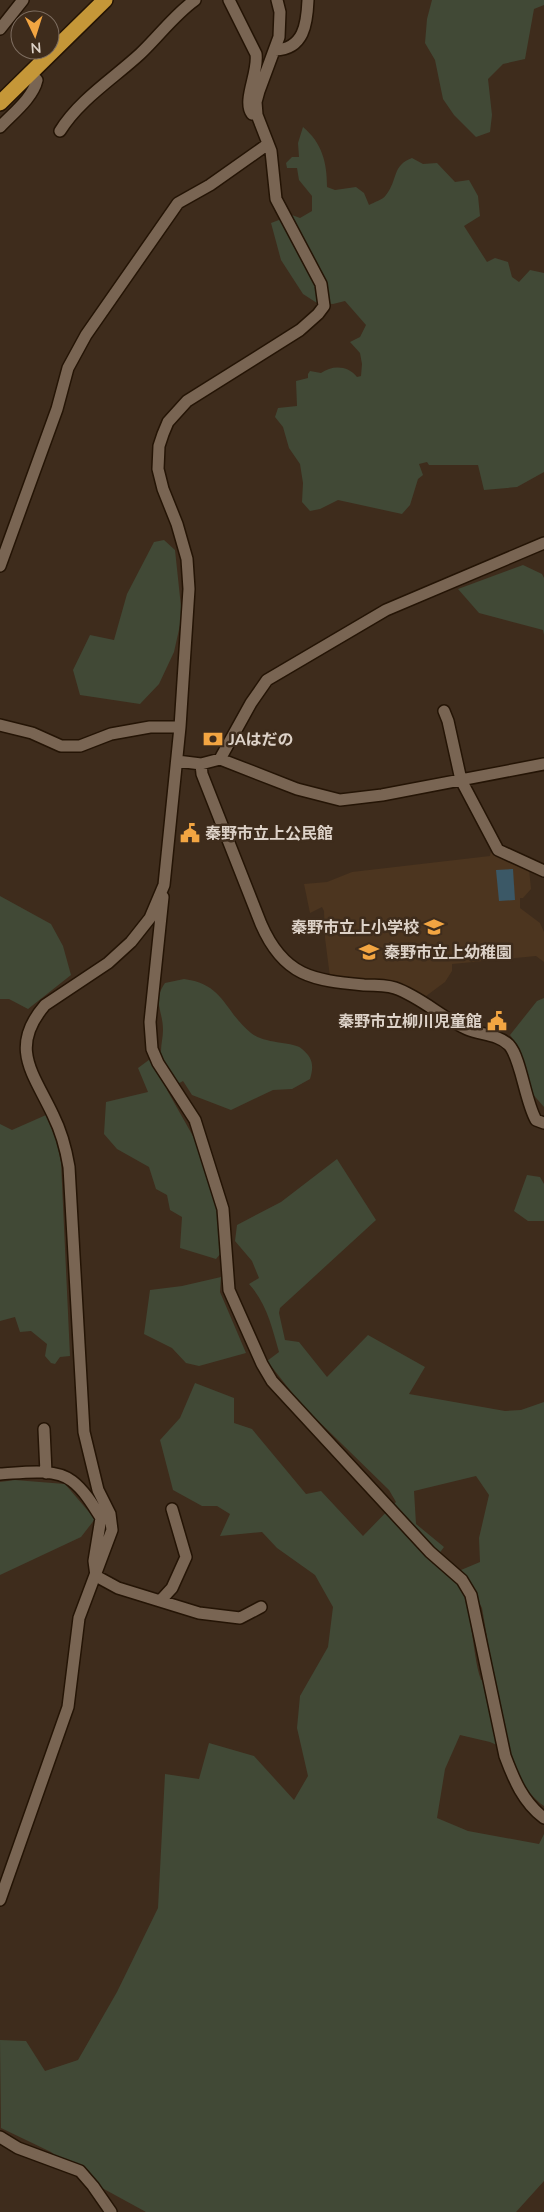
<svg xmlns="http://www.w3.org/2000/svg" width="544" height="2212" viewBox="0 0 544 2212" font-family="Lato,'Noto Sans JP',sans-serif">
<rect width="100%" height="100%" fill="#3e2c1c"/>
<path fill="#4c351f" d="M 495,849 L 529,869 L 531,889 L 523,898 L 520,898 L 520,908 L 540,923 L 544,932 L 544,962 L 536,956 L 452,964 L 452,971 L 445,982 L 422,999 L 330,977 L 325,938 L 324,911 L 322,907 L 310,913 L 304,884 L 327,882 L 352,872 L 490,856 L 491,851 Z"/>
<path fill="#414936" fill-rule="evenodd" d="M 432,0 L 544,0 L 544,5 L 534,9 L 525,59 L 503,64 L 488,79 L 492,115 L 490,132 L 476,137 L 454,115 L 443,99 L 435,60 L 425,43 L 427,19 Z
M 303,127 C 322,143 327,162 327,187 L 335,190 L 356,187 L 364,193 L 369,205 C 374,202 383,200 386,195 C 398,180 392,165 412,158 L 423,164 L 437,163 L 455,182 L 469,180 L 478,196 L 480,216 L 464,226 L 487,262 L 495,258 L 508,262 L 512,277 L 519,282 L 530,270 L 544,273 L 544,472 L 517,487 L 484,490 L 478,465 L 429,465 L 427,462 L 419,464 L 423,475 L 418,479 L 410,505 L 402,514 L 338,500 L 320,509 L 310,511 L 302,502 L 303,483 L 300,464 L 289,448 L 283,427 L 275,417 L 278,408 L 297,406 L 296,381 L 308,378 L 308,374 L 310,371 L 321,373 C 332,365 348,365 357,377 L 361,376 L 362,364 L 360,353 L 350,342 L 360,337 L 366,325 L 345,301 L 333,304 L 317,303 L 303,294 L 281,260 L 271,223 L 292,215 L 300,218 L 312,211 L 312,196 L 299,180 L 297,168 L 287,168 L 286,163 L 292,157 L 299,157 L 298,143 Z
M 164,540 L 175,550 L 182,616 L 174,652 L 159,684 L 140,704 L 80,695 L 73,670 L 90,635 L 114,640 L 127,594 L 154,542 Z
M 523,565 L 542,574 L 544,578 L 544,635 L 543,630 L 479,613 L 458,589 Z
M 0,896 L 51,924 L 63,946 L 71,975 L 28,1009 L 9,999 L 0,999 Z
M 184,979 C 224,984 224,1011 251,1033 C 266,1045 293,1041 302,1049 C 313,1058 314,1066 310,1079 L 292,1089 L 273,1090 L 231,1110 L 192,1095 L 183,1081 L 167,1090 L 198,1145 L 216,1204 L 221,1253 L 216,1259 L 180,1248 L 182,1217 L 170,1210 L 167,1195 L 156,1189 L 149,1167 L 117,1149 L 104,1134 L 106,1102 L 148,1092 L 138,1068 L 161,1051 C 161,1044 163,1037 163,1030 C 163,1010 152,1002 165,983 Z
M 544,998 L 544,1107 L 530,1091 L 520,1049 L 510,1035 L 537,1001 Z
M 46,1115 L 56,1139 L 61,1162 L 70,1356 L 60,1357 L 55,1364 L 51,1363 L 45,1356 L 47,1344 L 31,1331 L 20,1332 L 15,1317 L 0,1321 L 0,1124 L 12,1130 Z
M 337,1159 L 376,1220 L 280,1308 L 279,1313 L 285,1340 L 299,1342 L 327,1377 L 368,1335 L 425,1367 L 409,1394 L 505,1411 L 521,1410 L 544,1402 L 544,1806 C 525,1793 516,1772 510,1751 L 490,1742 L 460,1735 L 445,1769 L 437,1818 L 468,1831 L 539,1844 L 544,1834 L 544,2181 L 516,2212 L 146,2212 L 82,2177 L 51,2152 L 1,2128 L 0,2040 L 26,2041 L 45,2071 L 78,2060 L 117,1992 L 158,1908 L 165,1774 L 199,1779 L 209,1743 L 254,1756 L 294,1800 L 308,1776 L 297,1728 L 300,1696 L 328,1647 L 333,1607 L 315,1575 L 277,1548 L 262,1532 L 220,1536 L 230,1514 L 217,1506 L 202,1506 L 173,1490 L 160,1440 L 180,1418 L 195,1383 L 234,1398 L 234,1423 L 252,1429 L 306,1494 L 321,1491 L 363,1536 L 396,1502 L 389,1490 L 301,1404 L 267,1361 L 279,1352 C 272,1328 267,1304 249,1284 L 259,1278 L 252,1261 L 235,1241 L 237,1225 L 281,1202 ZM 476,1476 L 489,1495 L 479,1538 L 480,1562 L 461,1570 L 482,1608 L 494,1678 L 481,1680 C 471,1653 473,1593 452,1575 C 447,1570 438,1567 432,1563 L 444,1547 L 416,1524 L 414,1491 Z
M 527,1175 L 540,1177 L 544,1184 L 544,1221 L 528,1221 L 514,1211 Z
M 221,1277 L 220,1292 L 246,1353 L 199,1366 L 186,1363 L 172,1348 L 144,1334 L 150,1290 L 182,1286 Z
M 15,1480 L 65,1484 L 95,1519 L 81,1537 L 0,1575 L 0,1482 Z"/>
<path fill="#3b5866" d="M 513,869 L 515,900 L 499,901 L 496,870 Z"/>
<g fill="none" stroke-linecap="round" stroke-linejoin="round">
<defs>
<path id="minor" d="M 229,0 L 256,54 C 259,72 242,101 252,114
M 0,29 L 23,0
M 275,50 C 304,49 307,24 308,0
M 0,127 C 12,114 33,98 37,80 L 31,73
M 60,131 C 79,100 114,78 140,54 C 159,36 174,15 195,0
M 0,566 L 57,409 L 68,368 L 86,335 L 178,203 L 210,185 L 268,144
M 444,711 L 448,721 L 461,780 L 498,850 L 544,871
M 0,725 L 32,733 L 61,746 L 80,746 L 111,734 L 150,727 L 180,727
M 220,759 L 251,703 L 267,680 L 386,610 L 544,543
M 177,761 L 201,764 L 220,759 L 297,789 L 340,800 L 382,795 L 544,764
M 201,764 L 202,774 L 261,924 C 284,977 313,980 364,985 C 374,985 386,985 395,988 C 421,997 442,1018 467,1029 C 481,1035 498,1034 509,1045 C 521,1058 525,1101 536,1120 L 544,1123
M 163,897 L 150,1022 L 152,1049 L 158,1063 L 195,1120 L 223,1209 L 229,1290 L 262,1364 L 272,1381 L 430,1552 L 462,1580 L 471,1595 L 505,1756 C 514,1780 523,1802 544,1818
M 44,1429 L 46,1473
M 0,1474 C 21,1473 54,1467 72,1481 C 84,1490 93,1505 101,1518 L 94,1561 L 96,1576 L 118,1588 L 199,1613 L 240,1618 L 261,1607
M 161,1600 L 172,1588 L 186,1557 L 172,1509
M 0,1900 L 68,1707 L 79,1618 L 112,1530 L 110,1514 L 98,1490 L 84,1432 L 69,1167 C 66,1149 61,1131 53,1115 C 34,1074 8,1048 45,1005 L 108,963 L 131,942 L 150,918 L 164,885 L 180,727 L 189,589 L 187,559 L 177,524 L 163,489 L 158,469 L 159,446 L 163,434 L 168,422 L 187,401 L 300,330 L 318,314 L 324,306 L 321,284 L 276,199 L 271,151 L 257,115 L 256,102 L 259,91 L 279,37 L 280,12 L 277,0
M 0,2137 L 18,2148 L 80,2171 L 93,2186 L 111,2212"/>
<path id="highway" d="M 0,103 L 105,0"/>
</defs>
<use href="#minor" stroke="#241405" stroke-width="14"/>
<use href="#highway" stroke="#241405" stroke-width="18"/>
<use href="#minor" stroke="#796553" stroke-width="11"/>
<use href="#highway" stroke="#c59738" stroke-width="15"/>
</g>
<defs>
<symbol id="bank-bare" viewBox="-9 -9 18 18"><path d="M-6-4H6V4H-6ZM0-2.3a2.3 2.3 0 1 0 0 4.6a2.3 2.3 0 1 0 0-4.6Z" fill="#f2a542" stroke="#3e2c1c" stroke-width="2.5" paint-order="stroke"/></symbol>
<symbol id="civic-bare" viewBox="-9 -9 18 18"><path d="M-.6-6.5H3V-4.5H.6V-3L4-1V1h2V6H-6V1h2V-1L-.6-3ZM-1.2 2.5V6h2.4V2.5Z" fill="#f2a542" stroke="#3e2c1c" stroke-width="2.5" paint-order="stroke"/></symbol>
<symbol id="school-bare" viewBox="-9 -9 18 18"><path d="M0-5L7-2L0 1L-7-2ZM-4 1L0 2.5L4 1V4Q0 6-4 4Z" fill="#f2a542" stroke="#3e2c1c" stroke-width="2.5" paint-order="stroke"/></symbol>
</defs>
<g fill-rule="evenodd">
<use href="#bank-bare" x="199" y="725" width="28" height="28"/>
<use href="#civic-bare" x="176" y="819" width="28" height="28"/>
<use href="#school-bare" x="420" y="913" width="28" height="28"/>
<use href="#school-bare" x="355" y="938" width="28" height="28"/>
<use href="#civic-bare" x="483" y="1007" width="28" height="28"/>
</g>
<g text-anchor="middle" stroke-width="5" stroke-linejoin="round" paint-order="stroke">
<g font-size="16" font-weight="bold" fill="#ddd2c8" stroke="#3e2c1c" text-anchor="start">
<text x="228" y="745">JAはだの</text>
<text x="205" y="839">秦野市立上公民館</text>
<text x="419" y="933" text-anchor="end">秦野市立上小学校</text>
<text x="384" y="958">秦野市立上幼稚園</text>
<text x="482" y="1027" text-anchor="end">秦野市立柳川児童館</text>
</g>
</g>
<g transform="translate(35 35) rotate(176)"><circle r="24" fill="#3e2c1c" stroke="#7e6e61"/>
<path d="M0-4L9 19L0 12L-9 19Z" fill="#f2a542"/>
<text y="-8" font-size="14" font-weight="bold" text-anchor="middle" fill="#ddd2c8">N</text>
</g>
</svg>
